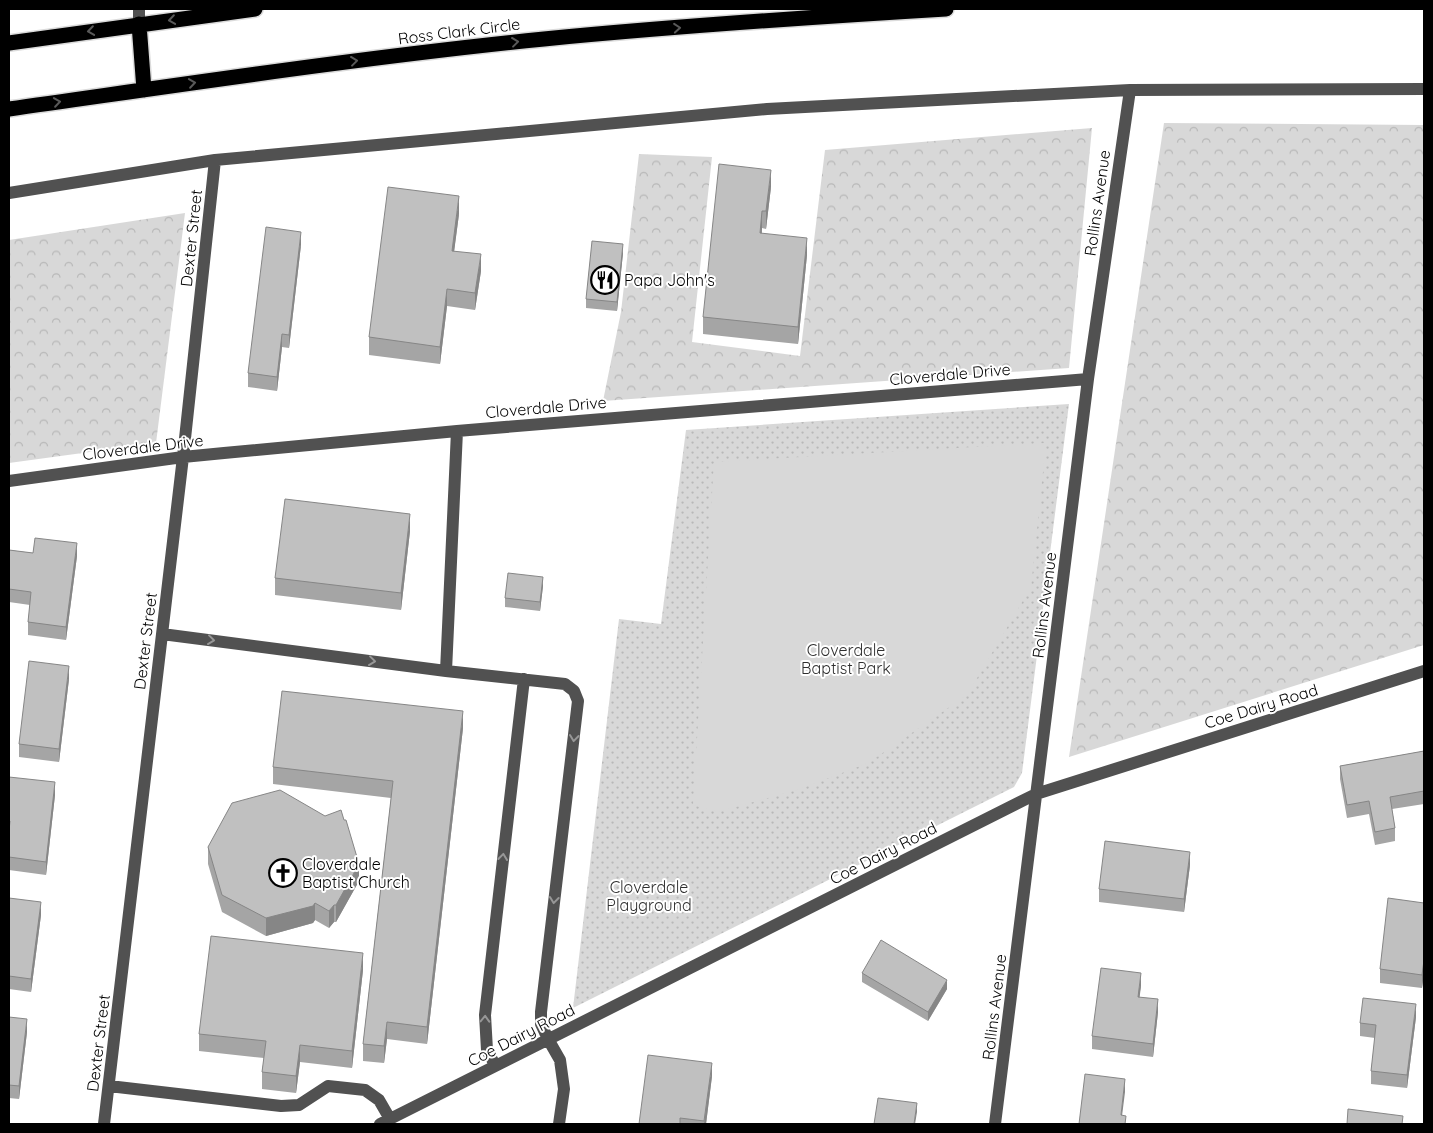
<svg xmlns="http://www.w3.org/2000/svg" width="1433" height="1133" viewBox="0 0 1433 1133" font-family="Quicksand,sans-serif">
<defs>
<pattern id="green-dots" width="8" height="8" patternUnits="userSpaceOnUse" patternTransform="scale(1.25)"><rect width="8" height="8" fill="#d8d8d8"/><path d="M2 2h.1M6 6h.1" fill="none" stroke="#b8b8b8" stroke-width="1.8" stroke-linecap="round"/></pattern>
<pattern id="forest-crowns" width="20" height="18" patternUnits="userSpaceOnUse" patternTransform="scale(1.25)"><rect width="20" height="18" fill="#d8d8d8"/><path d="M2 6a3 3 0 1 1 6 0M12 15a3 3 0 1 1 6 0" fill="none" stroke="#b8b8b8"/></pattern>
</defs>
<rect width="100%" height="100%" fill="#fff"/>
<path fill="url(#green-dots)" d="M 1069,404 L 1022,773 L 1014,787 L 573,1008 L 619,619 L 661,624 L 686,430 Z"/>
<path fill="url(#forest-crowns)" d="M 1164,123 L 1424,125 L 1424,645 L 1069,757 Z
M 1092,128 L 1069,368 L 603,401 L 621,312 L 639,154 L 712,157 L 692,342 L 800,356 L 825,150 Z
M 185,213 L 156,443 L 9,463 L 9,240 Z"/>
<path fill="#d8d8d8" d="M 1046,443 L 1031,587 L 967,695 L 868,763 L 800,789 L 718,812 L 693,805 L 714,462 Z"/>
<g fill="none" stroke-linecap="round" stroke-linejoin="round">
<defs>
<path id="highway" d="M 139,24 L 144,90
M 9,43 L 255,9
M 9,109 C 187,84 365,57 544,39 C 678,26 812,17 946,9"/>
</defs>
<use href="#highway" stroke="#dbdbdb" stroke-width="18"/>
<path stroke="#515151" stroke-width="12" d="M 139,9 L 139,24
M 9,193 L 215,160 L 767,109 L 1130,90 L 1424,89
M 9,481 L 183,457 L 224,453 L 457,431 L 1088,379
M 162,634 L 446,671 L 565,684 L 574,691 L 578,701 L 541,1012 L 541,1024 L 548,1039 L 560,1060 L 564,1089 L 559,1124
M 446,671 L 457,431
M 495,1065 L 487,1050 L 485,1015 L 524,679
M 109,1086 L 281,1106 L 299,1105 L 328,1086 L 365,1090 L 379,1100 L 390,1119
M 104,1124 L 183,457 L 215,160
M 380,1124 L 1036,794 L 1424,671
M 995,1124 L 1088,379 L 1130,90"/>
<use href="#highway" stroke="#000" stroke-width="15"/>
</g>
<path fill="#a5a5a5" d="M 771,187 L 766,229 L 762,228 L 762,234 L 807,255 L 798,344 L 703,334 L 703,317 Z
M 459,214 L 454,251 L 481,271 L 475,310 L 447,306 L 440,364 L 369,355 L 369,337 Z
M 301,245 L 289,348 L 282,347 L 277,391 L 248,387 L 248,373 Z
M 623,253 L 617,311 L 586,308 L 586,299 Z
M 410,531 L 401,610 L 275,595 L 275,578 Z
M 9,550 L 33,553 L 77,556 L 66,640 L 28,635 L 28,622 L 30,605 L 9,602 Z
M 543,586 L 540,611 L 505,607 L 505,598 Z
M 69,679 L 59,762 L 19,757 L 19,744 Z
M 463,728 L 427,1044 L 387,1039 L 384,1063 L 363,1061 L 363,1044 L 391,798 L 273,784 L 273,767 Z
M 1424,751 L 1424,804 L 1392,809 L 1395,828 L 1395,841 L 1375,845 L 1369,814 L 1347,818 L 1340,779 L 1340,766 Z
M 9,777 L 55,795 L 46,875 L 9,870 Z
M 208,847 L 359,881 L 336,922 L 334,922 L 329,928 L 315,920 L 313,923 L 266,936 L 222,912 L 208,864 Z
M 1190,865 L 1184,912 L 1099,902 L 1099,889 Z
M 9,898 L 41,915 L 31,992 L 9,989 Z
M 1424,903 L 1424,973 L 1422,988 L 1380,983 L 1380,969 Z
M 363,970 L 352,1068 L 300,1062 L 296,1093 L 262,1089 L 262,1072 L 264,1058 L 199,1051 L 199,1034 Z
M 862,973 L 947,989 L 928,1021 L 862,982 Z
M 1141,986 L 1139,997 L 1158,1012 L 1153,1057 L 1092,1049 L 1092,1036 Z
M 9,1017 L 27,1032 L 19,1099 L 9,1098 Z
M 1416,1017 L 1407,1088 L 1371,1084 L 1371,1071 L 1375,1038 L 1360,1036 L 1360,1023 Z
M 712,1076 L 706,1124 L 639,1124 Z"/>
<path fill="#868686" d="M 771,170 L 771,187 L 766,229 L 766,211 Z
M 459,196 L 459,214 L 452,268 L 452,251 Z
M 762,211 L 762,228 L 760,251 L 760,233 Z
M 301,232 L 301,245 L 289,348 L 289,335 Z
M 807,238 L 807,255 L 798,344 L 798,327 Z
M 623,244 L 623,253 L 617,311 L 617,302 Z
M 481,254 L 481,271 L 475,310 L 475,293 Z
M 447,289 L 447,306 L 440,364 L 440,347 Z
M 282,334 L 282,347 L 277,391 L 277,377 Z
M 410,514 L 410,531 L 401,610 L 401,593 Z
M 77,543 L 77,556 L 66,640 L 66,627 Z
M 543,577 L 543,586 L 540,611 L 540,602 Z
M 69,666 L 69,679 L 59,762 L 59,749 Z
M 463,711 L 463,728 L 427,1044 L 427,1027 Z
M 55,782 L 55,795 L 46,875 L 46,862 Z
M 1190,852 L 1190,865 L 1184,912 L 1184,899 Z
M 359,864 L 359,881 L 336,922 L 336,905 Z
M 41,902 L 41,915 L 31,992 L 31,979 Z
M 315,903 L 315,920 L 313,923 L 266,936 L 266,918 Z
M 334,905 L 334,922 L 329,928 L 329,911 Z
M 363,953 L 363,970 L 352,1068 L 352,1051 Z
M 1424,960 L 1424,973 L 1422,988 L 1422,975 Z
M 1141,973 L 1141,986 L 1138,1010 L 1138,997 Z
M 947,980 L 947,989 L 928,1021 L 928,1012 Z
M 1158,999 L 1158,1012 L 1153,1057 L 1153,1044 Z
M 1416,1004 L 1416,1017 L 1407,1088 L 1407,1075 Z
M 27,1019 L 27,1032 L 19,1099 L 19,1086 Z
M 387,1022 L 387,1039 L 384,1063 L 384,1046 Z
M 300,1045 L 300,1062 L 296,1093 L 296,1076 Z
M 712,1063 L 712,1076 L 706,1124 L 704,1124 Z
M 1125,1079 L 1125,1092 L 1121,1124 L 1121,1115 Z
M 917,1103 L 917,1112 L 915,1124 L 914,1124 Z"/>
<path fill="#c0c0c0" stroke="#868686" d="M 719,164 L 771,170 L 766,211 L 762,211 L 760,233 L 807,238 L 798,327 L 703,317 Z
M 388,187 L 459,196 L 452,251 L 481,254 L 475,293 L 447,289 L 440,347 L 369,337 Z
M 266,227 L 301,232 L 289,335 L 282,334 L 277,377 L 248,373 Z
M 592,241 L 623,244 L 617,302 L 586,299 Z
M 285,499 L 410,514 L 401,593 L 275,578 Z
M 35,538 L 77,543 L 66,627 L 28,622 L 31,592 L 9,589 L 9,550 L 33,553 Z
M 508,573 L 543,577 L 540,602 L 505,598 Z
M 29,661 L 69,666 L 59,749 L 19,744 Z
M 282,691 L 463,711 L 427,1027 L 387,1022 L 384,1046 L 363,1044 L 393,781 L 273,767 Z
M 1424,751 L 1424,791 L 1390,797 L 1395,828 L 1375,832 L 1369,801 L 1347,805 L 1340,766 Z
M 9,777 L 55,782 L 46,862 L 9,857 L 9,831 L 10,821 L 9,821 Z
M 280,790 L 325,816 L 341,810 L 344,820 L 346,820 L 359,864 L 336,905 L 334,905 L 329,911 L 315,903 L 313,906 L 266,918 L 222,895 L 208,847 L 232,803 Z
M 1105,841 L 1190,852 L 1184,899 L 1099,889 Z
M 9,898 L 41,902 L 31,979 L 9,976 Z
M 1388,898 L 1424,903 L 1424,960 L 1422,975 L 1380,969 Z
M 211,936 L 363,953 L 352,1051 L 300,1045 L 296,1076 L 262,1072 L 266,1041 L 199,1034 Z
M 881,940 L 947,980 L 928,1012 L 862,973 Z
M 1101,968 L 1141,973 L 1138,997 L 1158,999 L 1153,1044 L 1092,1036 Z
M 1363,998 L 1416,1004 L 1407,1075 L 1371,1071 L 1376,1025 L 1360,1023 Z
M 9,1017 L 27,1019 L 19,1086 L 9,1085 Z
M 648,1055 L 712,1063 L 704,1121 L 680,1118 L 680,1124 L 639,1124 Z
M 1085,1074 L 1125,1079 L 1121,1115 L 1126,1116 L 1125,1124 L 1079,1124 Z
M 878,1098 L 917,1103 L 914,1124 L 874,1124 Z
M 1348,1109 L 1403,1116 L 1402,1124 L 1347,1124 Z"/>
<defs><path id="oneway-chevron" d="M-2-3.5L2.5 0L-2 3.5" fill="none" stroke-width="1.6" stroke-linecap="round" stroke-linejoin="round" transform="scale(1.25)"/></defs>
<g stroke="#595959">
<use href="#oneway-chevron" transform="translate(172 20) rotate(172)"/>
<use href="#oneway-chevron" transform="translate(677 28) rotate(-5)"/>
<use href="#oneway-chevron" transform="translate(91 31) rotate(172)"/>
<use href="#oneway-chevron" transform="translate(515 42) rotate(-7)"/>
<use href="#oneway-chevron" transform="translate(354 61) rotate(-7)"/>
<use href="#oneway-chevron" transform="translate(192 83) rotate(-8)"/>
<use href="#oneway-chevron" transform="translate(57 102) rotate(-8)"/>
</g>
<g stroke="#979797">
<use href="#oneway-chevron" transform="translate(211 640) rotate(7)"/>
<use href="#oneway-chevron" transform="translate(372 661) rotate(7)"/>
<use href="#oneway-chevron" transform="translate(574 738) rotate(97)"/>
<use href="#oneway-chevron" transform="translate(503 857) rotate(-83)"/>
<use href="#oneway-chevron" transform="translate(554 900) rotate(97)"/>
<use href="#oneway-chevron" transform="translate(485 1019) rotate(-88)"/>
</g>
<defs>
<symbol id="restaurant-ring" viewBox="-11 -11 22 22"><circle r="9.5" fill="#fff" stroke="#000" stroke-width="1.5"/><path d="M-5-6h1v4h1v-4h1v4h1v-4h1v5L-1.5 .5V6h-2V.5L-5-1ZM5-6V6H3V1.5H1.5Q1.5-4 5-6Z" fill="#000"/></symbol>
<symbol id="church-ring" viewBox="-11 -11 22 22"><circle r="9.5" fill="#fff" stroke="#000" stroke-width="1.5"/><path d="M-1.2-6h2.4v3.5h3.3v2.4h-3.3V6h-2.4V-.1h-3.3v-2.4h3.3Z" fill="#000"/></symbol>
</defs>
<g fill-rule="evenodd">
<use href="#restaurant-ring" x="589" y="264" width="32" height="32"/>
<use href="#church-ring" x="267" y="857" width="32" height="32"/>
</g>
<g text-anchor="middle" stroke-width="4" stroke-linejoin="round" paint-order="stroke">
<g font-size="16" fill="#000" stroke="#fff">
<text transform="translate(459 31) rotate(-7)" y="6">Ross Clark Circle</text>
<text transform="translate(1097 203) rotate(-82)" y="6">Rollins Avenue</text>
<text transform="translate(191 238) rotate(-84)" y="6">Dexter Street</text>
<text transform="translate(950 374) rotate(-5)" y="6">Cloverdale Drive</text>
<text transform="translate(546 407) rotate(-5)" y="6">Cloverdale Drive</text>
<text transform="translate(143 447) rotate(-7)" y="6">Cloverdale Drive</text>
<text transform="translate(1044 605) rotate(-83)" y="6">Rollins Avenue</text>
<text transform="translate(145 641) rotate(-83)" y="6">Dexter Street</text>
<text transform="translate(1261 706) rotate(-17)" y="6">Coe Dairy Road</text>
<text transform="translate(883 853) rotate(-27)" y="6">Coe Dairy Road</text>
<text transform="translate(994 1007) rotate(-83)" y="6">Rollins Avenue</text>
<text transform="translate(521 1035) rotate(-27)" y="6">Coe Dairy Road</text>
<text transform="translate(98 1043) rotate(-83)" y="6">Dexter Street</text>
</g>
<g font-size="16" fill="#000" stroke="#fff" text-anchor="start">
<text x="624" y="286">Papa John's</text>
<text x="302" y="870">Cloverdale<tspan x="302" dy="18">Baptist Church</tspan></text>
</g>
<g font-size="16" fill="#2f2f2f" stroke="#fff">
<text x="846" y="656">Cloverdale<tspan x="846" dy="18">Baptist Park</tspan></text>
<text x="649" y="893">Cloverdale<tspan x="649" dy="18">Playground</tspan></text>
</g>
</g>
<rect width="1433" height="1133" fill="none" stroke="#000000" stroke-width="20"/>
</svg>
